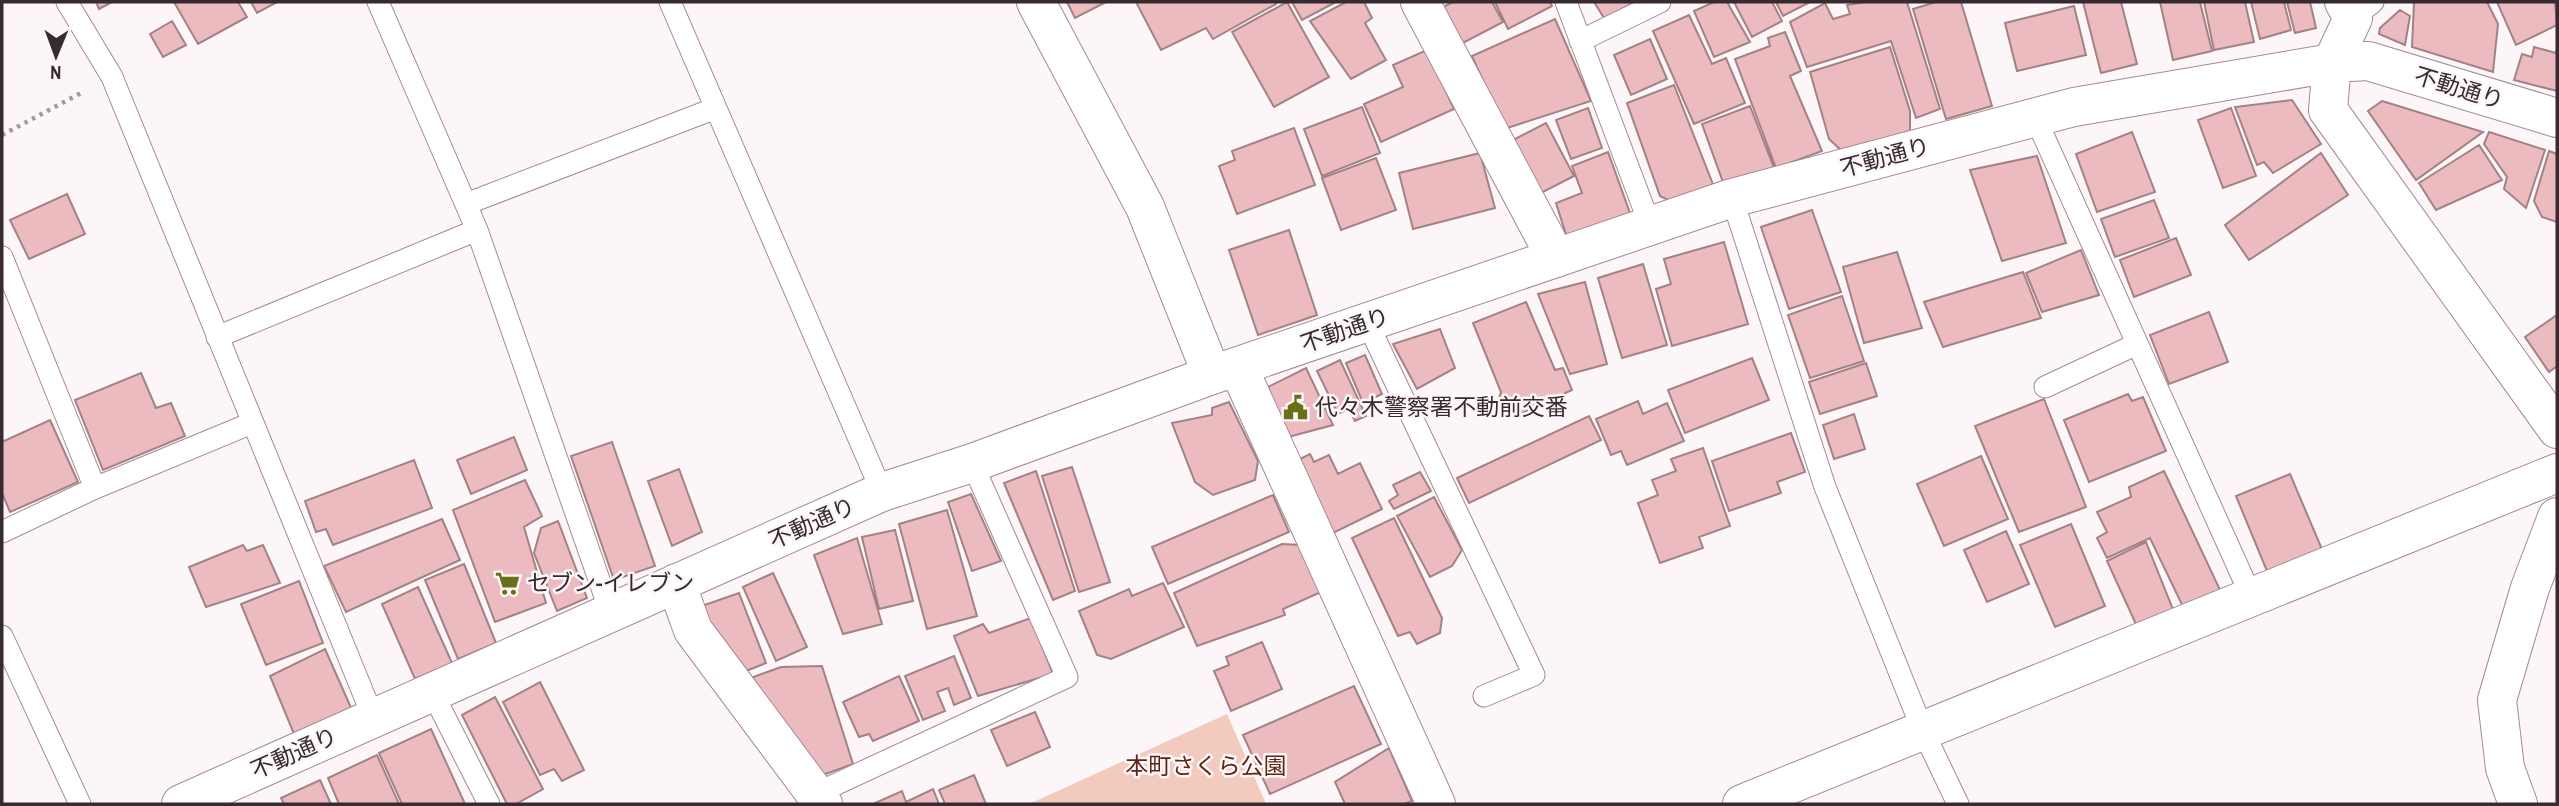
<svg xmlns="http://www.w3.org/2000/svg" width="2559" height="806" viewBox="0 0 2559 806" font-family="'Archivo Narrow','Noto Sans JP',sans-serif">
<rect width="100%" height="100%" fill="#fcf6f9"/>
<path fill="#f2cabe" d="M 1227,714 L 1266,804 L 1029,804 Z"/>
<path fill="#ecbbbf" stroke="#a28285" stroke-width="2" d="M 96,2 L 112,2 L 99,9 Z
M 174,2 L 238,2 L 247,17 L 198,44 Z
M 251,2 L 277,2 L 257,13 Z
M 1067,2 L 1106,2 L 1075,18 Z
M 1136,2 L 1275,2 L 1276,4 L 1213,39 L 1206,28 L 1161,50 Z
M 1287,2 L 1329,77 L 1274,107 L 1232,32 Z
M 1292,2 L 1336,2 L 1302,20 Z
M 1346,2 L 1364,2 L 1372,18 L 1365,23 L 1386,60 L 1351,79 L 1310,21 Z
M 1453,2 L 1492,2 L 1503,22 L 1459,45 L 1439,9 Z
M 1495,2 L 1550,2 L 1552,6 L 1508,29 Z
M 1594,2 L 1636,2 L 1604,18 Z
M 1714,2 L 1727,2 L 1750,42 L 1714,57 L 1694,11 Z
M 1734,2 L 1772,2 L 1782,21 L 1752,37 Z
M 1776,2 L 1810,2 L 1783,16 Z
M 1866,2 L 1907,2 L 1940,109 L 1916,118 L 1891,41 L 1807,67 L 1790,22 L 1825,3 L 1833,19 L 1850,14 L 1847,5 Z
M 1936,2 L 1961,2 L 1992,106 L 1946,119 L 1913,9 Z
M 2083,2 L 2121,2 L 2137,64 L 2101,73 Z
M 2160,2 L 2200,2 L 2212,51 L 2173,60 Z
M 2204,2 L 2245,2 L 2254,42 L 2214,50 Z
M 2251,2 L 2284,2 L 2291,30 L 2260,39 Z
M 2287,2 L 2310,2 L 2316,28 L 2295,33 Z
M 2414,2 L 2487,2 L 2498,24 L 2493,72 L 2412,47 Z
M 2497,2 L 2555,2 L 2557,25 L 2516,45 Z
M 2074,6 L 2086,55 L 2017,71 L 2005,23 Z
M 2400,10 L 2410,16 L 2405,45 L 2379,34 L 2380,28 Z
M 1689,15 L 1712,64 L 1726,58 L 1745,103 L 1694,124 L 1653,31 Z
M 1555,19 L 1591,101 L 1504,129 L 1472,56 Z
M 172,21 L 186,45 L 163,57 L 150,34 Z
M 1785,32 L 1801,71 L 1790,76 L 1822,151 L 1776,168 L 1735,59 L 1770,46 L 1768,38 Z
M 1650,39 L 1667,79 L 1631,95 L 1614,55 Z
M 1890,47 L 1910,111 L 1910,131 L 1843,152 L 1829,139 L 1810,72 Z
M 2534,47 L 2556,53 L 2557,48 L 2557,91 L 2514,80 L 2522,54 L 2532,57 Z
M 1427,50 L 1454,109 L 1381,142 L 1364,104 L 1403,87 L 1393,65 Z
M 1674,85 L 1714,187 L 1672,202 L 1660,196 L 1627,103 Z
M 2292,100 L 2321,144 L 2273,173 L 2264,162 L 2257,165 L 2235,107 Z
M 2382,101 L 2483,132 L 2416,180 L 2368,111 Z
M 1750,106 L 1774,168 L 1724,185 L 1702,124 Z
M 1362,107 L 1380,153 L 1322,176 L 1304,129 Z
M 1588,108 L 1602,148 L 1571,159 L 1556,120 Z
M 2231,108 L 2256,176 L 2223,188 L 2198,120 Z
M 1546,123 L 1574,176 L 1539,194 L 1511,141 Z
M 1294,128 L 1315,185 L 1237,214 L 1219,166 L 1235,160 L 1232,151 Z
M 2132,132 L 2155,192 L 2097,212 L 2076,154 Z
M 2489,132 L 2545,150 L 2526,208 L 2504,189 L 2507,177 L 2484,144 Z
M 2479,145 L 2502,180 L 2436,210 L 2419,183 Z
M 2549,151 L 2557,154 L 2557,233 L 2557,222 L 2542,217 L 2534,201 Z
M 1608,152 L 1631,216 L 1567,238 L 1556,203 L 1582,193 L 1572,166 Z
M 1480,153 L 1495,208 L 1413,229 L 1399,173 Z
M 2321,153 L 2348,195 L 2249,260 L 2225,225 Z
M 2037,156 L 2066,243 L 2002,261 L 1970,170 Z
M 1376,158 L 1396,210 L 1341,230 L 1322,178 Z
M 67,194 L 85,234 L 29,259 L 10,220 Z
M 2154,200 L 2169,238 L 2115,257 L 2101,219 Z
M 1812,210 L 1841,292 L 1789,309 L 1761,227 Z
M 1289,230 L 1317,315 L 1258,335 L 1229,250 Z
M 2176,238 L 2191,275 L 2134,297 L 2120,260 Z
M 1724,242 L 1748,324 L 1672,346 L 1656,289 L 1671,284 L 1664,259 Z
M 2081,250 L 2099,295 L 2042,312 L 2026,273 Z
M 1897,252 L 1922,328 L 1864,343 L 1843,267 Z
M 1643,264 L 1667,345 L 1622,358 L 1598,278 Z
M 2023,272 L 2041,318 L 1943,347 L 1924,302 Z
M 1585,282 L 1607,364 L 1570,374 L 1538,294 Z
M 1842,296 L 1864,361 L 1810,378 L 1788,315 Z
M 1526,302 L 1555,370 L 1563,368 L 1572,390 L 1516,416 L 1503,410 L 1499,399 L 1501,392 L 1473,323 Z
M 2209,312 L 2228,362 L 2169,384 L 2150,335 Z
M 2557,315 L 2557,366 L 2549,372 L 2525,337 Z
M 1440,329 L 1455,368 L 1417,389 L 1393,344 Z
M 1365,355 L 1382,394 L 1363,403 L 1346,363 Z
M 1752,358 L 1769,400 L 1685,433 L 1668,390 Z
M 1340,360 L 1366,416 L 1355,421 L 1349,409 L 1338,414 L 1317,371 Z
M 1866,363 L 1877,396 L 1820,414 L 1809,382 Z
M 1306,368 L 1333,425 L 1288,437 L 1264,389 Z
M 141,373 L 156,408 L 171,403 L 185,436 L 103,470 L 75,400 Z
M 2128,394 L 2132,401 L 2143,397 L 2166,451 L 2089,482 L 2064,420 Z
M 2044,399 L 2086,507 L 2019,532 L 1975,426 Z
M 1638,401 L 1643,414 L 1667,403 L 1684,441 L 1627,465 L 1621,451 L 1611,455 L 1596,419 Z
M 1229,402 L 1258,461 L 1255,480 L 1213,495 L 1195,482 L 1172,423 L 1212,415 L 1212,408 Z
M 1854,414 L 1865,449 L 1834,459 L 1823,425 Z
M 1589,416 L 1601,440 L 1469,503 L 1457,478 Z
M 50,420 L 78,482 L 10,512 L 2,493 L 2,442 Z
M 1791,433 L 1805,472 L 1777,482 L 1781,493 L 1729,511 L 1712,461 Z
M 514,437 L 527,470 L 471,494 L 457,460 Z
M 612,442 L 655,566 L 614,580 L 571,456 Z
M 1703,448 L 1730,526 L 1699,537 L 1703,548 L 1660,563 L 1638,503 L 1658,495 L 1652,480 L 1676,471 L 1671,459 Z
M 1310,454 L 1314,462 L 1329,455 L 1338,474 L 1360,463 L 1382,509 L 1333,533 L 1296,461 Z
M 1981,456 L 2008,519 L 1944,546 L 1917,484 Z
M 414,460 L 432,508 L 333,545 L 326,529 L 316,532 L 305,501 Z
M 1072,467 L 1110,582 L 1079,592 L 1042,476 Z
M 679,469 L 702,532 L 672,546 L 648,481 Z
M 1036,471 L 1075,591 L 1053,600 L 1004,483 Z
M 2164,471 L 2221,592 L 2185,611 L 2150,538 L 2107,558 L 2097,538 L 2107,532 L 2097,512 L 2131,497 L 2129,487 Z
M 1420,472 L 1431,491 L 1394,509 L 1389,501 L 1398,495 L 1393,485 Z
M 2290,474 L 2324,554 L 2269,576 L 2236,496 Z
M 525,480 L 542,516 L 524,527 L 546,603 L 495,622 L 453,510 Z
M 971,494 L 1001,561 L 972,571 L 948,502 Z
M 1273,495 L 1289,532 L 1168,584 L 1152,547 Z
M 1434,497 L 1462,550 L 1452,566 L 1430,577 L 1397,516 Z
M 947,510 L 977,616 L 927,629 L 899,524 Z
M 1394,518 L 1442,618 L 1440,633 L 1417,644 L 1410,632 L 1398,636 L 1352,538 Z
M 442,519 L 460,560 L 346,612 L 324,566 Z
M 558,521 L 587,598 L 557,611 L 534,553 L 541,528 Z
M 2071,524 L 2105,606 L 2055,627 L 2020,545 Z
M 895,530 L 913,601 L 879,609 L 862,537 Z
M 2006,531 L 2029,584 L 1987,602 L 1964,550 Z
M 857,538 L 882,624 L 843,634 L 814,555 Z
M 2146,542 L 2176,617 L 2140,633 L 2107,561 Z
M 1282,544 L 1301,545 L 1321,592 L 1283,609 L 1285,615 L 1197,646 L 1174,593 Z
M 243,545 L 247,551 L 263,545 L 280,583 L 206,607 L 189,567 Z
M 464,564 L 496,643 L 458,659 L 425,580 Z
M 773,573 L 807,647 L 776,661 L 743,587 Z
M 299,581 L 323,643 L 266,665 L 241,604 Z
M 1163,583 L 1184,627 L 1111,659 L 1097,655 L 1079,611 L 1129,589 L 1132,596 Z
M 418,587 L 452,663 L 415,679 L 382,604 Z
M 739,593 L 766,663 L 746,671 L 696,608 Z
M 1031,618 L 1053,674 L 978,696 L 954,636 L 983,624 L 989,633 Z
M 1262,642 L 1282,689 L 1231,711 L 1214,671 L 1229,665 L 1226,657 Z
M 325,649 L 352,710 L 294,734 L 270,676 Z
M 954,656 L 971,698 L 954,705 L 948,688 L 937,692 L 945,711 L 923,720 L 905,676 Z
M 822,666 L 853,764 L 820,776 L 748,679 L 781,667 Z
M 899,676 L 919,721 L 873,741 L 869,734 L 859,737 L 843,702 Z
M 540,682 L 584,770 L 562,781 L 554,769 L 540,775 L 503,702 Z
M 1354,686 L 1381,744 L 1270,794 L 1243,735 Z
M 495,697 L 543,789 L 516,804 L 507,804 L 462,715 Z
M 1035,712 L 1050,747 L 1007,766 L 991,730 Z
M 431,729 L 465,804 L 402,804 L 379,753 Z
M 1389,748 L 1412,801 L 1404,804 L 1345,804 L 1335,782 Z
M 377,755 L 399,804 L 339,804 L 328,778 Z
M 974,775 L 986,804 L 945,804 L 939,790 Z
M 320,780 L 331,804 L 284,804 L 281,798 Z
M 933,789 L 939,804 L 873,804 L 902,791 L 906,802 Z"/>
<g fill="none" stroke-linecap="round" stroke-linejoin="round">
<defs>
<path id="lane" d="M 67,2 L 112,77 L 373,717
M 378,2 L 477,230 L 610,611
M 670,2 L 882,492
M 1566,2 L 1650,225
M 2353,18 L 2373,2
M 1580,41 L 1660,2
M 2035,117 L 2252,598
M 1732,198 L 1825,487 L 1923,731 L 1958,804
M 466,204 L 716,108
M 2,257 L 95,488
M 1367,322 L 1534,675 L 1484,696
M 217,337 L 477,230
M 2045,387 L 2137,344
M 2,532 L 95,488 L 252,423
M 2,636 L 80,804
M 432,692 L 489,804
M 815,794 L 1067,677 L 972,463"/>
<path id="street" d="M 1036,2 L 1145,207 L 1212,375
M 1420,2 L 1556,258
M 2344,2 L 2353,18 L 2332,63 L 2328,110 L 2557,429
M 1238,367 L 1436,804
M 676,583 L 693,630 L 823,804
M 181,804 L 882,492 L 972,463 L 1212,375 L 1732,198 L 2074,107 L 2332,63 L 2368,61 L 2557,118
M 1742,804 L 2557,473
M 2518,804 L 2505,768 L 2497,700 L 2530,588 L 2557,517"/>
</defs>
<use href="#lane" stroke="#a58997" stroke-width="23"/>
<use href="#street" stroke="#a58997" stroke-width="40"/>
<path stroke="#a39a9e" stroke-width="4.5" stroke-dasharray="3.5 5" stroke-linecap="butt" d="M 2,135 L 81,93"/>
<use href="#lane" stroke="#fff" stroke-width="21"/>
<use href="#street" stroke="#fff" stroke-width="38"/>
</g>
<defs>
<symbol id="civic-bare" viewBox="-9 -9 18 18"><path d="M-.6-6.5H3V-4.5H.6V-3L4-1V1h2V6H-6V1h2V-1L-.6-3ZM-1.2 2.5V6h2.4V2.5Z" fill="#697118" stroke="#fcf6f9" stroke-width="2.5" paint-order="stroke"/></symbol>
<symbol id="supermarket-bare" viewBox="-9 -9 18 18"><path d="M-6-5.5h2.5l.6 2H6L4.5 2H-2.5L-4.4-4H-6ZM-1.5 3.2a1.3 1.3 0 1 0 .1 0ZM3 3.2a1.3 1.3 0 1 0 .1 0Z" fill="#697118" stroke="#fcf6f9" stroke-width="2.5" paint-order="stroke"/></symbol>
</defs>
<g fill-rule="evenodd">
<use href="#civic-bare" x="1278" y="390" width="35" height="35"/>
<use href="#supermarket-bare" x="490" y="566" width="35" height="35"/>
</g>
<g text-anchor="middle" stroke-width="5" stroke-linejoin="round" paint-order="stroke">
<g font-size="23" fill="#372b31" stroke="#fcf6f9">
<text transform="translate(2459 88) rotate(17)" y="8">不動通り</text>
<text transform="translate(1885 157) rotate(-15)" y="8">不動通り</text>
<text transform="translate(1345 330) rotate(-19)" y="8">不動通り</text>
<text transform="translate(812 523) rotate(-24)" y="8">不動通り</text>
<text transform="translate(294 753) rotate(-24)" y="8">不動通り</text>
</g>
<g font-size="23" fill="#372b31" stroke="#fcf6f9" text-anchor="start">
<text x="1315" y="415">代々木警察署不動前交番</text>
<text x="527" y="591">セブン-イレブン</text>
</g>
<g font-size="23" fill="#5c2412" stroke="#fcf6f9">
<text x="1206" y="774">本町さくら公園</text>
</g>
</g>
<rect width="2559" height="806" fill="none" stroke="#372b31" stroke-width="7"/>
<g transform="translate(56 56) rotate(181)" stroke="#fcf6f9" stroke-width="5" paint-order="stroke">
<path d="M0-5L12 26L0 18L-12 26Z" fill="#372b31"/>
<text y="-10" font-size="19" font-weight="bold" text-anchor="middle" fill="#372b31">N</text>
</g>
</svg>
